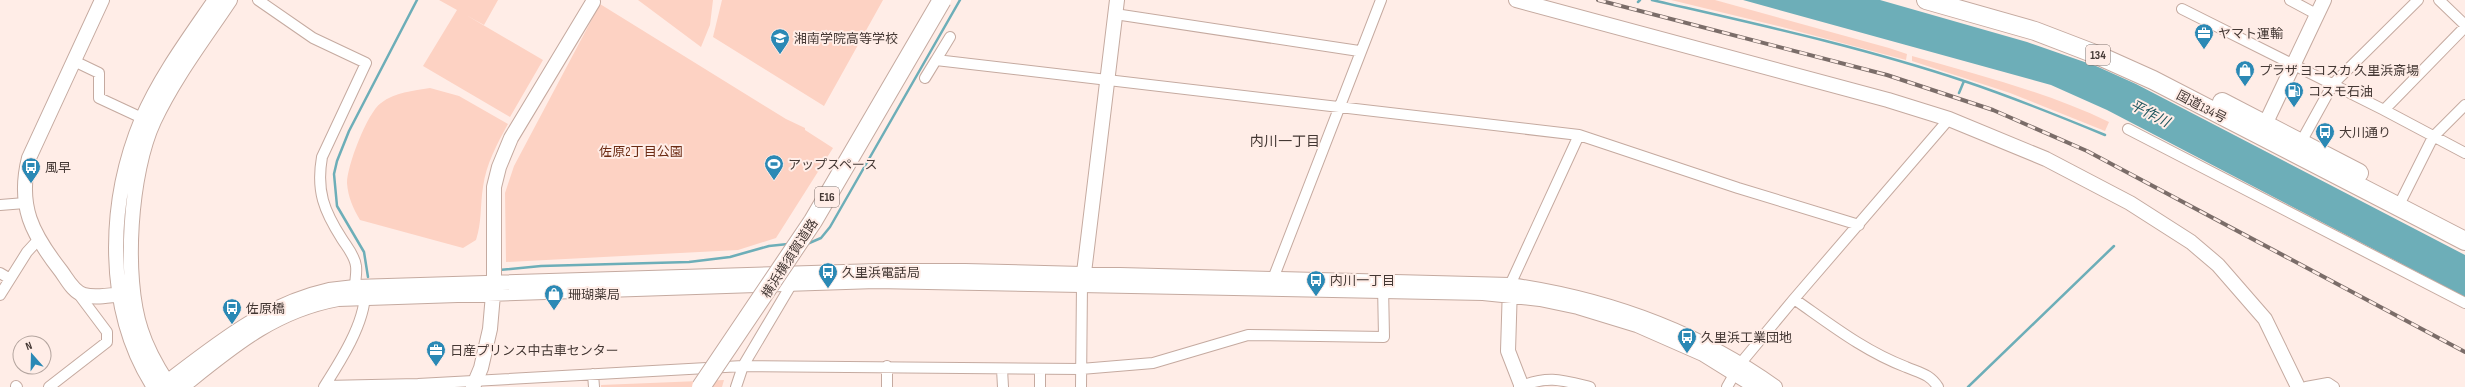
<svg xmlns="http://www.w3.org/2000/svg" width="2465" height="387" viewBox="0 0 2465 387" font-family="'Sofia Sans Condensed','Noto Sans JP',sans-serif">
<rect width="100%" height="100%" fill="#ffede7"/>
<path fill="#fdd2c3" d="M 439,0 L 498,0 L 484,25 L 466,15 L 543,60 L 510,117 L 423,66 L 457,10 Z
M 638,0 L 713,0 L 710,25 L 701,47 Z
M 722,0 L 883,0 L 824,106 L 713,37 Z
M 1671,0 L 1715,0 L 1889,48 L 1907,54 L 1906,60 L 1782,27 Z
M 600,4 L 786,119 L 805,128 L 805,130 L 833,148 L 776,238 L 738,250 L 506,262 L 505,193 L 514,166 Z
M 1912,56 C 1978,75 2047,92 2109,122 L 2105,131 L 2010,93 L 1912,61 Z
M 430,88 L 459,96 L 508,124 C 497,144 486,164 483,187 C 480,206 482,222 476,240 L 463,248 L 360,220 C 353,208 348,197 347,183 C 347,166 367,113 381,103 C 395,92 413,91 430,88 Z
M 724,380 L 722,387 L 601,387 L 601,385 Z"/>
<path fill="#6daeb8" d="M 1743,0 L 1880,0 L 2027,42 L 2096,66 L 2136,84 L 2465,255 L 2465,297 L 2107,110 L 2051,85 Z"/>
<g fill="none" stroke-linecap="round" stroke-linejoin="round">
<path stroke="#6daeb8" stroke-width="2.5" d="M 1652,0 C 1756,24 1862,47 1964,81 C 2012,97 2059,116 2105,135
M 1638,2 L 1640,0
M 1959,93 L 1964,81
M 807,244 L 821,238 L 830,227 L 960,0
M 499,270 L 541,266 L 689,262 L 730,257 L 769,246 L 788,244
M 368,277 L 364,252 L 337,206 L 334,174 L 337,161 L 349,131 L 417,0
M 1968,387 L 2114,246"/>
<defs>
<path id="street" d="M 258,0 L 313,38 L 366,63 L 322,157 C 316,191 324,211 342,239 C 347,247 355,256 356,266 C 357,273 355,280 355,287
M 2290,0 L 2318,15
M 2439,0 L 2465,25
M 2182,9 L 2384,110 L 2465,153
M 1115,14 L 1359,51
M 950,37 L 936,60 L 1579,135 L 1738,188 L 1859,225
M 74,61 L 99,73 L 99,98 L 142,118
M 925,78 L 936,60
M 2384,110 L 2465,27
M 2128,129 L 2465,303
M 2301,142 L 2333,84 L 2418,0
M 0,205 L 25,203
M 2398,207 L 2433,137 L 2465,105
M 0,273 L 10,279
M 1271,284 L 1381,0
M 1510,285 L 1579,135
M 0,295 L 27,252 L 38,240
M 1794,299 C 1830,324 1864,351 1906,367 C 1920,373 1930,374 1938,387
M 1002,369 L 1003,387
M 1040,369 L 1040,387
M 593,374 L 594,387
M 16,386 L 17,387
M 325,386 L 418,384 L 743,366 L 1081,369 L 1153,363 L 1248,335 L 1384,337 L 1383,285
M 49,387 L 107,342 L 107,332 L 77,292
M 324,387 C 340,362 365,323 365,293
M 736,387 L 743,366 L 794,280
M 887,387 L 887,366
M 1081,387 L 1082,284
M 1519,387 C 1548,375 1562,380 1590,387
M 1727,387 L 1740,364 L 1794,299 L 1949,119
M 2306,387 L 2328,383 L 2334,387"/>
<path id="secondary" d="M 102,0 L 29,158 C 17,206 32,234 61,271 C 67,279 73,292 84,295 C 97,299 116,294 130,293
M 230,0 C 204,39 174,78 154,121 C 130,172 123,277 141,330 C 147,349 156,365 167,382 C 218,343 266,304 329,290 L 355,287 L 877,271 L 965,271 L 1510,285 C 1607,299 1695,330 1775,387
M 1516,0 L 1888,100 L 1949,119 L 2046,159 L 2130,203 L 2191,242 L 2218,265 L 2265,319 L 2298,387
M 2261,133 L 2324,0
M 1083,281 L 1117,0
M 1510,286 L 1508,351 L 1522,387
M 154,387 C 104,309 107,203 142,119 C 160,77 189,38 215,0
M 182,387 C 232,347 273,311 338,299 L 876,281 L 1483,293 L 1540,299 L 1578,307 L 1637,325 L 1703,354 L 1756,387
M 473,387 L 481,368 L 490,329 L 494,283 L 494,187 L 499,167 L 511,138 L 593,2"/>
<path id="primary" d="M 160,387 L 167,382 L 171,387"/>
<path id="highway" d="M 1926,0 L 2035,31 L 2095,54 L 2153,80 L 2465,241
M 2222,102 L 2359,173"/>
</defs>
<use href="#street" stroke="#c5aaa0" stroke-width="12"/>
<use href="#secondary" stroke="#c5aaa0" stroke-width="16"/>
<use href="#primary" stroke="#c5aaa0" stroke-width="18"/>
<use href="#highway" stroke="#c5aaa0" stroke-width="20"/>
<use href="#street" stroke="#fff" stroke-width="10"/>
<use href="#secondary" stroke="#fff" stroke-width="14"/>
<use href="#primary" stroke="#fff" stroke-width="16"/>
<use href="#highway" stroke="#fff" stroke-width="18"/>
<defs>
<path id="rail" d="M 1598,0 L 1887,75 L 1993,110 L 2087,151 L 2465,352"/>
</defs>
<use href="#rail" stroke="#7b6d69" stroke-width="4"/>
<use href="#rail" stroke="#ffede7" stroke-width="2.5" stroke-dasharray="8" stroke-linecap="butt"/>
<defs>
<path id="highway-bridge" d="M 701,387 L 813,221 L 942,0"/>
</defs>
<use href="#highway-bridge" stroke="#c5aaa0" stroke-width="20" stroke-linecap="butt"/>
<use href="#highway-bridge" stroke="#fff" stroke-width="18"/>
</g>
<defs>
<symbol id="office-pin" viewBox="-11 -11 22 30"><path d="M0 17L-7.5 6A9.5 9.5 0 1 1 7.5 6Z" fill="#2b89b5" stroke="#ffede7"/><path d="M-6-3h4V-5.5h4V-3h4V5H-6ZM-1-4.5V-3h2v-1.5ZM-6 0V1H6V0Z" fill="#fff"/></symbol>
<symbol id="school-pin" viewBox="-11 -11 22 30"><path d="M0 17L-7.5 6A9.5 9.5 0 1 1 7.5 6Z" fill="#2b89b5" stroke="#ffede7"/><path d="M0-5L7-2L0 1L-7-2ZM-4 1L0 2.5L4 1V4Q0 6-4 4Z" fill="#fff"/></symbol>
<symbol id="shop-pin" viewBox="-11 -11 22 30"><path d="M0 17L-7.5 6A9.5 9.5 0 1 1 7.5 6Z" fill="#2b89b5" stroke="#ffede7"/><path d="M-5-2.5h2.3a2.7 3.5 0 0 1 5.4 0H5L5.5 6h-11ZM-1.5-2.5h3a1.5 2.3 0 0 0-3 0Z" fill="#fff"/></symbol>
<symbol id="fuel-pin" viewBox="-11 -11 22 30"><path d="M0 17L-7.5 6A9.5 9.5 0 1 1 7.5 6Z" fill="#2b89b5" stroke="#ffede7"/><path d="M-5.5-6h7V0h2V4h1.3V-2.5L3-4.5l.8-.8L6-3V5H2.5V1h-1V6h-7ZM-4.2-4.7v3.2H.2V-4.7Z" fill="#fff"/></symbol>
<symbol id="bus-pin" viewBox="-11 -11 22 30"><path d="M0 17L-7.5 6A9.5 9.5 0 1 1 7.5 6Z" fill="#2b89b5" stroke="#ffede7"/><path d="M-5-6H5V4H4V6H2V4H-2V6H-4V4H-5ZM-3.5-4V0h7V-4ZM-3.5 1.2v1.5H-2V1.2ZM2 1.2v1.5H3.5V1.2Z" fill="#fff"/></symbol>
<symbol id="stadium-pin" viewBox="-11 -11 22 30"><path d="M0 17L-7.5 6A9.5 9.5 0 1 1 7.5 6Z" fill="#2b89b5" stroke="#ffede7"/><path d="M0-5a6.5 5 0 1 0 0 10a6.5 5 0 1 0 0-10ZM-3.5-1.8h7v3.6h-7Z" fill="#fff"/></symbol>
</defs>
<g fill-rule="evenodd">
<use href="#office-pin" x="2193" y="22" width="22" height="30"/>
<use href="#school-pin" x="769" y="27" width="22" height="30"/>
<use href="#shop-pin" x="2234" y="59" width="22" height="30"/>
<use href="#fuel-pin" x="2283" y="80" width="22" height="30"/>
<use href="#bus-pin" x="2314" y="121" width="22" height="30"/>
<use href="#stadium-pin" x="763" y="153" width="22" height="30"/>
<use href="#bus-pin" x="20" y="156" width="22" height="30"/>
<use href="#bus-pin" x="817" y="261" width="22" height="30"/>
<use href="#bus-pin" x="1305" y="269" width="22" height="30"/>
<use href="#shop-pin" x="543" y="283" width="22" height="30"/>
<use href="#bus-pin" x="221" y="297" width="22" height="30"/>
<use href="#bus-pin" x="1676" y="326" width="22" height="30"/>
<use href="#office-pin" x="425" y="339" width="22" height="30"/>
</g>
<g text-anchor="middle" stroke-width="4" stroke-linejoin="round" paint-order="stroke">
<g fill="#ffede7" stroke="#7c6e6a" stroke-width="1">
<rect x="2086" y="45" width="24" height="20" rx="3"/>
<rect x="815" y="187" width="24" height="20" rx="3"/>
</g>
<g font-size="12" font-weight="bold" fill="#443834">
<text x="2098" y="59">134</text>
<text x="827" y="201">E16</text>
</g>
<g font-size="13" fill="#443834" stroke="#ffede7" text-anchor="start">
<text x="2218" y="38">ヤマト運輸</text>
<text x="794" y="43">湘南学院高等学校</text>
<text x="2259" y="75">プラザ ヨコスカ 久里浜斎場</text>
<text x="2308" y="96">コスモ石油</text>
<text x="2339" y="137">大川通り</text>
<text x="788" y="169">アップスペース</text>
<text x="45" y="172">風早</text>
<text x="842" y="277">久里浜電話局</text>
<text x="1330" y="285">内川一丁目</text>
<text x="568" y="299">珊瑚薬局</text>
<text x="246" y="313">佐原橋</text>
<text x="1701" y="342">久里浜工業団地</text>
<text x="450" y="355">日産プリンス中古車センター</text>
</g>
<g font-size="13" fill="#443834" stroke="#ffede7">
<text transform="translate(2202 106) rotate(28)" y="5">国道134号</text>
<text transform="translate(789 258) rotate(-57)" y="5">横浜横須賀道路</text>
</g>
<g font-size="13" fill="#6c2c14" stroke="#ffede7">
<text x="641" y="156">佐原2丁目公園</text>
</g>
<g font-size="14" font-style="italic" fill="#1d555d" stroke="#ffede7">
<text transform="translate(2150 113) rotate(27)" y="5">平作川</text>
</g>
<g font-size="14" fill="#443834" stroke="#ffede7">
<text x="1285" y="146">内川一丁目</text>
</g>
</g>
<g transform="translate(32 355) rotate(340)"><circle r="19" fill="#ffede7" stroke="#b4a59f"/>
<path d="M0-3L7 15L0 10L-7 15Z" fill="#2b89b5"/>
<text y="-6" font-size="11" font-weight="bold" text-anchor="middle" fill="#443834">N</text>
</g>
</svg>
